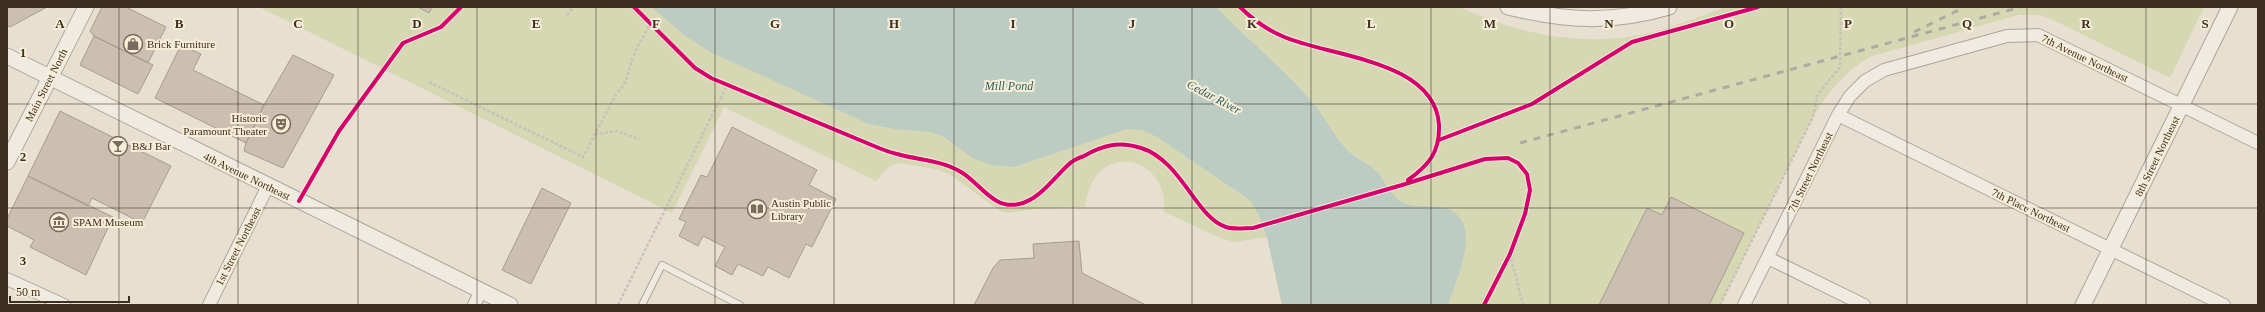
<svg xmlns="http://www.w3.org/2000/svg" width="2265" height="312" viewBox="0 0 2265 312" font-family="Georgia,serif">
<rect width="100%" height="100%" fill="#e7e0d1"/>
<path fill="#d6d7b3" d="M 259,7 L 1460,7 C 1521,36 1588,48 1653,32 C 1678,26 1702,15 1726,7 L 2204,7 L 2170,78 L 2051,19 L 2040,15 L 2018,15 L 1869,57 C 1844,73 1828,92 1813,117 L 1720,305 L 1282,305 L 1267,237 L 1235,242 L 1223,239 L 1164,212 C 1170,156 1094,136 1085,207 L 1034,209 L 1009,213 L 1000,211 L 951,175 L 939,170 L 900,163 L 890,166 L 876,181 L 724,107 L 672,213 Z"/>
<path fill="#bcccc2" d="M 652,7 L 1216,7 C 1247,40 1284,68 1313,103 C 1325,117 1334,136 1347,150 C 1355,158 1366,162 1374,169 C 1382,176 1387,188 1394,196 C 1415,218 1448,193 1463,223 C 1473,244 1455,284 1448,305 L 1282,305 L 1267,237 L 1259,215 L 1250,200 L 1157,137 L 1143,130 L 1127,129 L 1014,167 L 992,165 L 974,159 L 944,137 L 930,132 L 895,129 L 869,124 L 712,53 L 685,36 Z"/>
<path fill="#cbbfb2" stroke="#a89c90" d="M 7,7 L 47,7 L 10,27 L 7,26 Z
M 102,7 L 126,7 L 166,27 L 148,63 L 94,36 L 90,31 Z
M 418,7 L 432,7 L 429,13 Z
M 94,36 L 153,65 L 138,94 L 80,65 Z
M 181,45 L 201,54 L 193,70 L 264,105 L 246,143 L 155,98 Z
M 293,55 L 334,75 L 283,168 L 244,151 L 246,143 L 264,105 Z
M 60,111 L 171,166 L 142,223 L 92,198 L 88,206 L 28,176 Z
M 732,127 L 817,170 L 809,185 L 836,199 L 812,247 L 806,244 L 789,278 L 768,267 L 763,276 L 738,264 L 732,275 L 715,266 L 725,247 L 703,236 L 698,246 L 679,236 L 686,222 L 679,219 L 701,175 L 707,177 Z
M 28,176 L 113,217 L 86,275 L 30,247 L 34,240 L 7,226 L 7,219 Z
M 542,188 L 571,203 L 531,284 L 502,270 Z
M 1671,197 L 1744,233 L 1709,305 L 1599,305 L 1647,208 L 1662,215 Z
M 1079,241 L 1082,273 L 1146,305 L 974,305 L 993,268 L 1000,260 L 1034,258 L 1033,244 Z"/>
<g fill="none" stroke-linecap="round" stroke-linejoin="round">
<defs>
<path id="service" d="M 642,305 L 662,265 L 740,305"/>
<path id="minor" d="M 1838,115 L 2224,305
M 1768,258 L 1864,305
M 7,279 L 64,305
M 209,305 L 268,186
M 474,305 L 481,291
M 1744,305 L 1838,115 L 1850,96 L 1865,81 L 1884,70 L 2007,36 L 2038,35 L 2258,143"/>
<path id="tertiary" d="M 1508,7 C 1567,21 1610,24 1669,7
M 7,56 L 510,305
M 7,162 L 86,7
M 2083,305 L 2230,7"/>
</defs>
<use href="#service" stroke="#ada599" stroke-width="8"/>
<use href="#minor" stroke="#ada599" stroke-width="14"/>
<use href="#tertiary" stroke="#ada599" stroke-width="17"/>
<path stroke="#c8c2b9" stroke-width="2.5" stroke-dasharray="3 2" stroke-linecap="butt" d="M 567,15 L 574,7
M 429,82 L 583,157 L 616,94 C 630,80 627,71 634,55 C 638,44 645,34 650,24
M 595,134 L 617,131 L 639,139
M 1510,254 L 1523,305
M 618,305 L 727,85
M 1720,305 L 1813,117 L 1818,94 L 1840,67 L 1841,7"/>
<use href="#service" stroke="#efebe3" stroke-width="6"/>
<use href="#minor" stroke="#efebe3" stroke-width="12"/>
<use href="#tertiary" stroke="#efebe3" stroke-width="15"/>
<path stroke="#afaaa2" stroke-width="3" stroke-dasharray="7 7" stroke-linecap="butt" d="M 1914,32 L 1965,7
M 1520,143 L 2021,7"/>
<defs>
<path id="cycleway" d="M 634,7 L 695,68 L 711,78 L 874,146 C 881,149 889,152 897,154 C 918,160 941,160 961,172 C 980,183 993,210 1019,204 C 1039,200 1054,178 1068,165 C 1072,161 1078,158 1084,156 C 1103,145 1119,141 1141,148 C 1181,160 1197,219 1226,227 C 1235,230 1244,228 1253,228 L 1402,185 L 1485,159 L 1508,158 L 1518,163 L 1527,174 L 1530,190 L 1525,214 L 1510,254 L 1484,305
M 1240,7 C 1253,20 1266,29 1282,36 C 1328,57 1435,59 1439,125 C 1440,152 1429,165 1408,180
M 1439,140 L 1532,104 L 1632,42 L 1758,7
M 299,201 L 339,131 L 403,43 L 441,27 L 461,7"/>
</defs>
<use href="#cycleway" stroke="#f7eed8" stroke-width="6"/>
<use href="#cycleway" stroke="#d6006c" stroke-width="4"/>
</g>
<path fill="none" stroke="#3d2e20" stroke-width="1" stroke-opacity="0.55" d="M 119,7 L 119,305M 238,7 L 238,305M 358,7 L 358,305M 477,7 L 477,305M 596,7 L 596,305M 715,7 L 715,305M 834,7 L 834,305M 954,7 L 954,305M 1073,7 L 1073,305M 1192,7 L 1192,305M 1311,7 L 1311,305M 1431,7 L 1431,305M 1550,7 L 1550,305M 1669,7 L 1669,305M 1788,7 L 1788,305M 1907,7 L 1907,305M 2027,7 L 2027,305M 2146,7 L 2146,305M 7,104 L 2258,104M 7,208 L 2258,208"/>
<defs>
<symbol id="shop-ring" viewBox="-11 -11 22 22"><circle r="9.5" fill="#f7eed8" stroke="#786c5e" stroke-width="1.5"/><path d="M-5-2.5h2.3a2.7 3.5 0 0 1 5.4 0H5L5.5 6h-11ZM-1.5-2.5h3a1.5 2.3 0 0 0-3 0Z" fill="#786c5e"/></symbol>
<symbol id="theatre-ring" viewBox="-11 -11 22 22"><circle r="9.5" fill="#f7eed8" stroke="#786c5e" stroke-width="1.5"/><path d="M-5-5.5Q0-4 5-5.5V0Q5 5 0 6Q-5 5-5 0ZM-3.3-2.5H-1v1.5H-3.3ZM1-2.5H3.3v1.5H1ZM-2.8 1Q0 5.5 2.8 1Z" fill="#786c5e"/></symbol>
<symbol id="bar-ring" viewBox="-11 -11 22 22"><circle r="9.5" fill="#f7eed8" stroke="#786c5e" stroke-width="1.5"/><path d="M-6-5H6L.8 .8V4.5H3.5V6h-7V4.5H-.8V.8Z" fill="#786c5e"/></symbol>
<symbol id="library-ring" viewBox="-11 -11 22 22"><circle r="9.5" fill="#f7eed8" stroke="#786c5e" stroke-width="1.5"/><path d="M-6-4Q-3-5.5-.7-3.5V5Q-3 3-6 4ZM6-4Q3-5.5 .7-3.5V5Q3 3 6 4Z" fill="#786c5e"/></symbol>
<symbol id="museum-ring" viewBox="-11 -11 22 22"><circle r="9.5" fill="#f7eed8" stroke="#786c5e" stroke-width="1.5"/><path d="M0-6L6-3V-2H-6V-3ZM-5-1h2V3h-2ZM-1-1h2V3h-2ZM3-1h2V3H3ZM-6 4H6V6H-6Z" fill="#786c5e"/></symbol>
</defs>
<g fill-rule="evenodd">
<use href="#shop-ring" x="122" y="33" width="22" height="22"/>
<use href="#theatre-ring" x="270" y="113" width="22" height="22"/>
<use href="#bar-ring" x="107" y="135" width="22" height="22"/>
<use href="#library-ring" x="746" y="198" width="22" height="22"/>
<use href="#museum-ring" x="48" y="211" width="22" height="22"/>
</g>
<g text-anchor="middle" stroke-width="4" stroke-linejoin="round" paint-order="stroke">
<g font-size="11" fill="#3d2e20" stroke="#f7eed8" text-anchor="start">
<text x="147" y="48">Brick Furniture</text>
<text x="267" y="122" text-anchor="end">Historic<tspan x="267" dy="13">Paramount Theater</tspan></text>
<text x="132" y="150">B&amp;J Bar</text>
<text x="771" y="207">Austin Public<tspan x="771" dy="13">Library</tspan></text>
<text x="73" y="226">SPAM Museum</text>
</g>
<g font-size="11" fill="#3d2e20" stroke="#f7eed8">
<text transform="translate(2085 58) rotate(26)" y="4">7th Avenue Northeast</text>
<text transform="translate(46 85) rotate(-63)" y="4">Main Street North</text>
<text transform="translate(2157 156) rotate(-64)" y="4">8th Street Northeast</text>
<text transform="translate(1810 172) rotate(-64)" y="4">7th Street Northeast</text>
<text transform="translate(247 176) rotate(26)" y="4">4th Avenue Northeast</text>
<text transform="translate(2031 210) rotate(26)" y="4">7th Place Northeast</text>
<text transform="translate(238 246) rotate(-63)" y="4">1st Street Northeast</text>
</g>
<g font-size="12" font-style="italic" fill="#2f5d5a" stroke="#f7eed8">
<text x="1009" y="90">Mill Pond</text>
<text transform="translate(1214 97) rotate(28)" y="4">Cedar River</text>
</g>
</g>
<g font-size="13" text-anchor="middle" font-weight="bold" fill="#3d2e20" stroke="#f7eed8" stroke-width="4" stroke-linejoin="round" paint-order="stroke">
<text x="60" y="28">A</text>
<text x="179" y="28">B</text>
<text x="298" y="28">C</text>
<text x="417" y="28">D</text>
<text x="536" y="28">E</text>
<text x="656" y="28">F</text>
<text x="775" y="28">G</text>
<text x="894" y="28">H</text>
<text x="1013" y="28">I</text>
<text x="1132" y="28">J</text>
<text x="1252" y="28">K</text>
<text x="1371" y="28">L</text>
<text x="1490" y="28">M</text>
<text x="1609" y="28">N</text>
<text x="1729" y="28">O</text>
<text x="1848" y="28">P</text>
<text x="1967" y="28">Q</text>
<text x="2086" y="28">R</text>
<text x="2205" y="28">S</text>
<text x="23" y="57">1</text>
<text x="23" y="161">2</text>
<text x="23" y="265">3</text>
</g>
<rect width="2265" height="312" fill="none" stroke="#3d2e20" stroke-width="16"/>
<path d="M10 296v6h119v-6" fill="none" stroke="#3d2e20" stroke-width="2"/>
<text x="16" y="296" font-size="12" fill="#3d2e20" stroke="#f7eed8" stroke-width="3" paint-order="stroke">50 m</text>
</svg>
